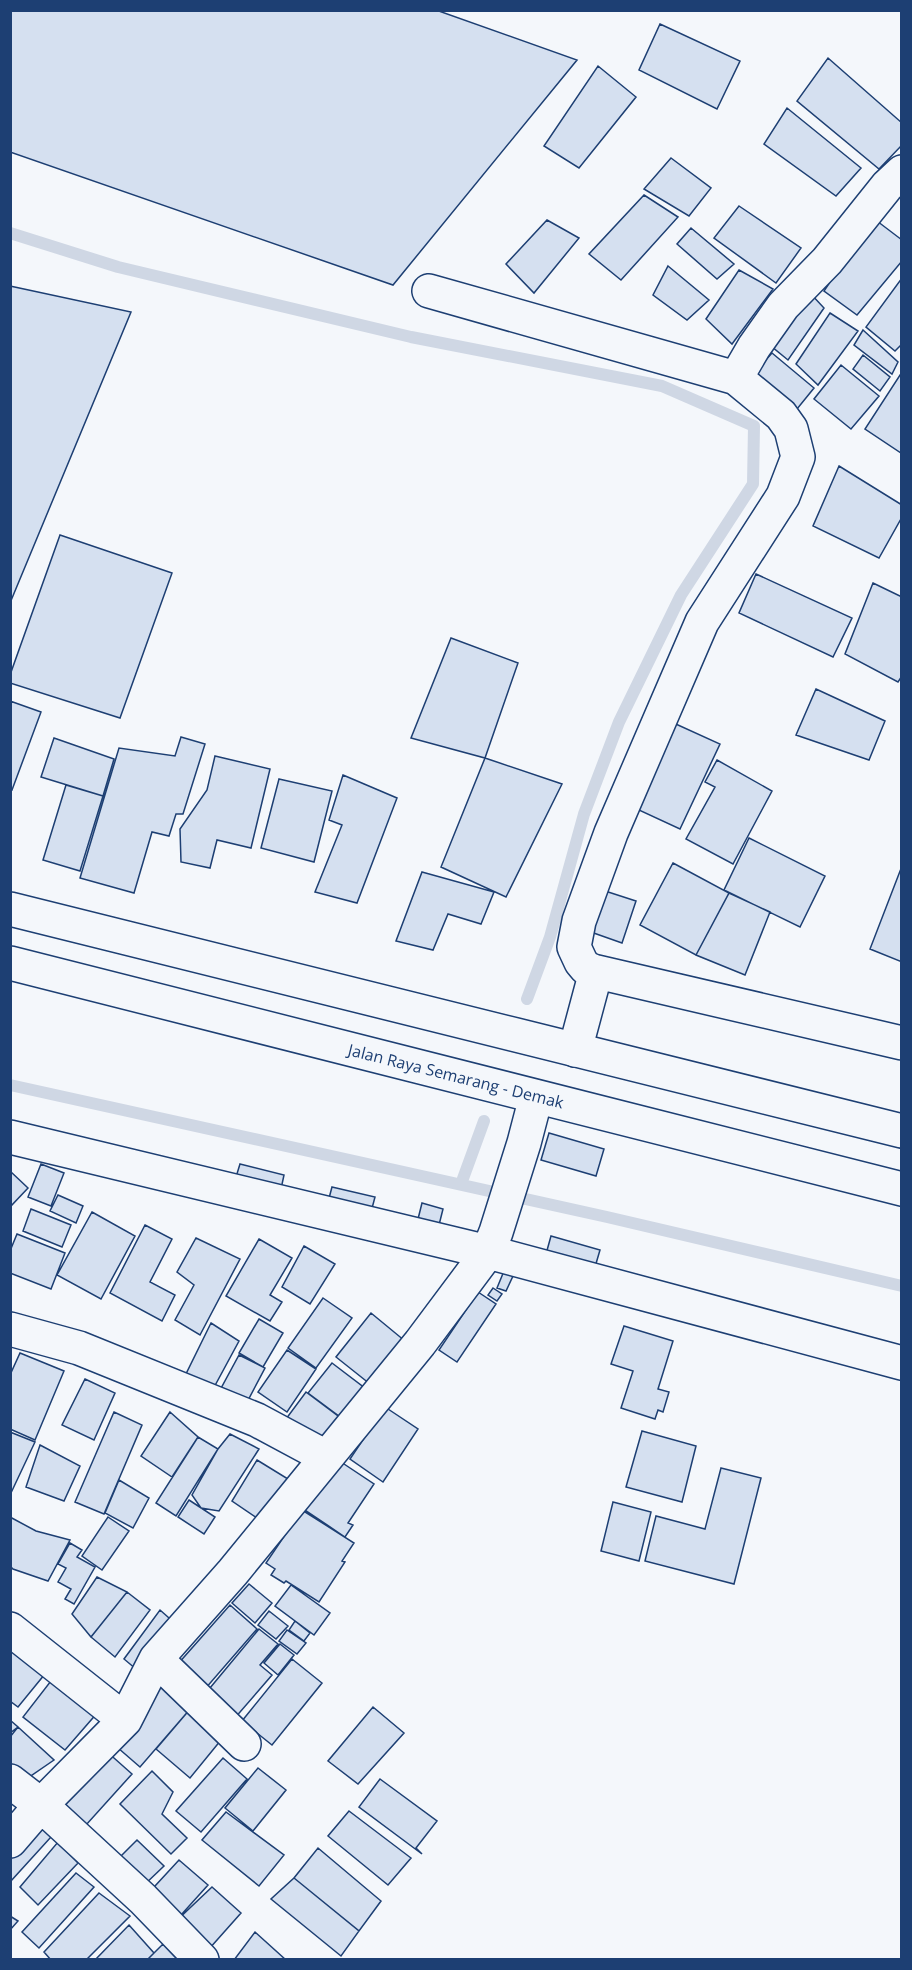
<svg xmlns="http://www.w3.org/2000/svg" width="912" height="1970" viewBox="0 0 912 1970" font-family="'Open Sans',sans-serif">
<rect width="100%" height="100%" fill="#f4f7fb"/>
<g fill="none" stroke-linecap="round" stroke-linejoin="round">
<path stroke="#cfd7e4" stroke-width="12" d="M 10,233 L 118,267 L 411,337 L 662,386 L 754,426 L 753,484 L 681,595 L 619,722 L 584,814 L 550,937 L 527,999
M 10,1085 L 607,1217 L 902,1286
M 461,1184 L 484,1121"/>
</g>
<path fill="#d5e0f0" stroke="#1d3f73" stroke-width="1.5" d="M 10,10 L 436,10 L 577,60 L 393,285 L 10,152 Z
M 660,24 L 740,61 L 717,109 L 639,70 Z
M 828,58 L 902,123 L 902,145 L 879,169 L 797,101 Z
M 598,66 L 636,97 L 579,168 L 544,146 Z
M 787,108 L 861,168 L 836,196 L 764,144 Z
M 671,158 L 711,188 L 689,216 L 644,189 Z
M 644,195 L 678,217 L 621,280 L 589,254 Z
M 739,206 L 801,248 L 776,283 L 714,238 Z
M 873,218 L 902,240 L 902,261 L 857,315 L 824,291 Z
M 547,220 L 579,238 L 534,293 L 506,264 Z
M 691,228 L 734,264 L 717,279 L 677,244 Z
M 668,266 L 709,300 L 687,320 L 653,295 Z
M 739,270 L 773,289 L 732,344 L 706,319 Z
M 902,278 L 902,344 L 895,351 L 866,327 Z
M 10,286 L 131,312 L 10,603 Z
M 810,293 L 824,308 L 788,360 L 771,346 Z
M 830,313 L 858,331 L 818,385 L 796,364 Z
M 863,330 L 898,362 L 892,374 L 854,345 Z
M 772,353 L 814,388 L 797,409 L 753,374 Z
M 863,355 L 890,377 L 880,391 L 853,369 Z
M 841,365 L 879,396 L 851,429 L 814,399 Z
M 902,372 L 902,453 L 901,453 L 865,429 Z
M 839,466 L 902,505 L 902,517 L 879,558 L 813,526 Z
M 60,535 L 172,573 L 120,718 L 10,683 L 10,675 Z
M 756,574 L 852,618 L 833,657 L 739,613 Z
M 873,583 L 902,597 L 902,676 L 898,682 L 845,654 Z
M 451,638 L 518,663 L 485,758 L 411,738 Z
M 816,689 L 885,721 L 869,760 L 796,735 Z
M 10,701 L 41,712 L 12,790 L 10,789 Z
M 667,720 L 720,744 L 680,829 L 628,805 Z
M 181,737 L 205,744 L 183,814 L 176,814 L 169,836 L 152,832 L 134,893 L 80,878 L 119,748 L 175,756 Z
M 54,738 L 114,759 L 103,796 L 41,777 Z
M 215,756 L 270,769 L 251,848 L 217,840 L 210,868 L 181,862 L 180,829 L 207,790 Z
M 485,758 L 562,784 L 506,897 L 441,867 Z
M 717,760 L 772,791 L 733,864 L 686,839 L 715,787 L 705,782 Z
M 343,775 L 397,798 L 357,903 L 315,892 L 342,825 L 329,820 Z
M 279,779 L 332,791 L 314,862 L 261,848 Z
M 66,785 L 103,796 L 80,871 L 43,860 Z
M 749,838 L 825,876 L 800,927 L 724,890 Z
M 673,863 L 729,893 L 696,955 L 640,925 Z
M 902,866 L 902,962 L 870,949 Z
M 422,872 L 494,892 L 481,924 L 448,914 L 433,950 L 396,941 Z
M 602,890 L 636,901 L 622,943 L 588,931 Z
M 729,893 L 770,912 L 745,975 L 696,955 Z
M 549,1133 L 604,1149 L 596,1176 L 541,1160 Z
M 41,1164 L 64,1173 L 51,1206 L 28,1197 Z
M 240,1164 L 284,1175 L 281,1189 L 236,1177 Z
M 10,1171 L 28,1188 L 10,1207 Z
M 332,1187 L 375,1197 L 371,1212 L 328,1202 Z
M 58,1195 L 83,1206 L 76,1223 L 50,1211 Z
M 422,1203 L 443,1209 L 439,1225 L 418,1219 Z
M 31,1209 L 71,1225 L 62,1247 L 23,1231 Z
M 92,1212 L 135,1236 L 101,1299 L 57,1275 Z
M 145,1225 L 172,1239 L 150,1282 L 175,1295 L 162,1321 L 110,1293 Z
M 17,1234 L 65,1253 L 51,1289 L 10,1273 L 10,1251 Z
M 551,1236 L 600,1250 L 595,1267 L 546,1254 Z
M 196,1238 L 240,1259 L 200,1335 L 175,1320 L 194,1285 L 177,1272 Z
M 259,1239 L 292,1258 L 270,1295 L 282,1302 L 270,1321 L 226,1296 Z
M 304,1246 L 335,1264 L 310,1304 L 282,1287 Z
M 504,1271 L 513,1276 L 506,1291 L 497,1288 Z
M 493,1288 L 502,1294 L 497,1301 L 488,1295 Z
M 478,1292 L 496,1304 L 457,1362 L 439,1350 Z
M 323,1298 L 352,1318 L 316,1368 L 288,1348 Z
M 371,1313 L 405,1341 L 370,1384 L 336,1357 Z
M 259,1319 L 283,1333 L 263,1367 L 239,1353 Z
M 211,1323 L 239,1341 L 212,1391 L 184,1378 Z
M 624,1326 L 673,1341 L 658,1389 L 669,1392 L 663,1412 L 658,1410 L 655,1419 L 621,1408 L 633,1371 L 611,1364 Z
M 287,1350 L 316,1369 L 287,1412 L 258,1392 Z
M 20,1353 L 64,1371 L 35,1440 L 10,1429 L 10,1375 Z
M 239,1355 L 265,1368 L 245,1406 L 219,1392 Z
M 332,1363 L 370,1392 L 347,1422 L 308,1393 Z
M 85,1379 L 115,1393 L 94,1440 L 62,1425 Z
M 306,1392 L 346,1422 L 326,1446 L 283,1423 Z
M 385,1407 L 418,1429 L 383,1482 L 350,1459 Z
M 114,1412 L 142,1425 L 104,1514 L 75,1502 Z
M 170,1412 L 198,1437 L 172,1477 L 141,1456 Z
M 642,1431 L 696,1446 L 682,1502 L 626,1487 Z
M 10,1432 L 35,1442 L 10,1495 Z
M 230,1434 L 259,1449 L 219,1511 L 201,1508 L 192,1495 L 218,1449 Z
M 198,1437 L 218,1449 L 176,1516 L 156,1503 Z
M 40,1445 L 80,1466 L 64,1501 L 26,1487 Z
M 257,1460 L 288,1479 L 260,1520 L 232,1501 Z
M 338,1460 L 374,1484 L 348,1523 L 353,1525 L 345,1537 L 305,1510 Z
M 721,1468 L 761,1478 L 734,1584 L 645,1561 L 656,1516 L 705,1529 Z
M 119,1480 L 149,1498 L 133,1528 L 105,1513 Z
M 189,1500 L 215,1517 L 204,1534 L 178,1517 Z
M 613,1502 L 651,1512 L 639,1561 L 601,1551 Z
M 302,1510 L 354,1543 L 342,1561 L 345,1562 L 319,1602 L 286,1581 L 284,1583 L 271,1575 L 275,1569 L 266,1563 Z
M 10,1517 L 36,1531 L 70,1540 L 48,1581 L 13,1569 L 10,1566 Z
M 108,1517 L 129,1531 L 102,1570 L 82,1556 Z
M 70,1543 L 82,1550 L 77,1557 L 95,1567 L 74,1604 L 65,1599 L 71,1589 L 58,1582 L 66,1568 L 58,1564 Z
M 97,1577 L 127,1592 L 91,1637 L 72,1614 Z
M 249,1584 L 272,1603 L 255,1623 L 232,1603 Z
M 291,1585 L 330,1613 L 314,1635 L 275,1606 Z
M 127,1592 L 150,1610 L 115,1657 L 91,1637 Z
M 230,1605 L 257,1629 L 205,1689 L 177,1665 Z
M 160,1610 L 177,1625 L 136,1669 L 124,1659 Z
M 269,1611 L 288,1626 L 276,1639 L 258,1625 Z
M 295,1621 L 310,1633 L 304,1641 L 289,1630 Z
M 259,1629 L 278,1644 L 260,1665 L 272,1675 L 234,1719 L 205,1694 Z
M 287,1630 L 306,1643 L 297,1654 L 279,1641 Z
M 10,1637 L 49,1669 L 18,1707 L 10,1701 Z
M 280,1644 L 294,1655 L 278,1675 L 264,1663 Z
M 292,1659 L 322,1683 L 272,1745 L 242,1721 Z
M 54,1677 L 98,1712 L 65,1750 L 23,1717 Z
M 161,1682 L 191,1708 L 140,1767 L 110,1741 Z
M 373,1707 L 404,1733 L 358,1784 L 328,1761 Z
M 191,1708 L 221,1740 L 190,1778 L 156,1749 Z
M 10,1720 L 18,1727 L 10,1733 Z
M 18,1727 L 54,1760 L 22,1782 L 10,1773 L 10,1737 Z
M 105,1750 L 132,1774 L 86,1825 L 58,1801 Z
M 223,1758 L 247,1779 L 201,1832 L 176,1811 Z
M 258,1768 L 286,1790 L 253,1831 L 225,1808 Z
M 152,1771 L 173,1792 L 162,1814 L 187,1838 L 171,1854 L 120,1804 Z
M 380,1779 L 437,1821 L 416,1848 L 422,1854 L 359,1807 Z
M 349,1811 L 411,1858 L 388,1885 L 328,1836 Z
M 226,1812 L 284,1855 L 259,1886 L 202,1840 Z
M 40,1822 L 51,1837 L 10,1882 L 10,1853 Z
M 137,1840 L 164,1866 L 142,1887 L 116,1861 Z
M 58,1842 L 78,1863 L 38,1905 L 20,1887 Z
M 318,1848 L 381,1901 L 359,1931 L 294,1878 Z
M 179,1860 L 208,1885 L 172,1925 L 143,1899 Z
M 76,1873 L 94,1887 L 39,1948 L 22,1932 Z
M 294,1878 L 359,1931 L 341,1956 L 271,1899 Z
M 212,1887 L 241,1913 L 209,1949 L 172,1925 Z
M 99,1893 L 130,1916 L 86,1960 L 51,1960 L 44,1952 Z
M 10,1916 L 18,1921 L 10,1930 Z
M 129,1925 L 154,1953 L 147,1960 L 95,1960 Z
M 255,1932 L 286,1960 L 234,1960 Z
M 163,1944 L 178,1960 L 147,1960 Z"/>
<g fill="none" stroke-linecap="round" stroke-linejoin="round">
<defs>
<path id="minor" d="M 902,172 L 887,186 L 827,261 L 783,306 L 754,347 L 736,378 L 781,415 L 791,429 L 798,457 L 783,496 L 702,622 L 611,833 L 579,921 L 574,947 L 581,962 L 586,968 L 593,971 L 902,1043
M 429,291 L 736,378
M 575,1050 L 594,979 L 593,971
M 10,1329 L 79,1348 L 257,1420 L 326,1457
M 10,1629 L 125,1720
M 156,1659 L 244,1744
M 10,1781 L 41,1805 L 143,1899 L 202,1960
M 10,1841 L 41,1805 L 125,1720 L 156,1659 L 233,1572 L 420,1343 L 488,1252 L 496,1232 L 524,1143 L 536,1097"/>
<path id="tertiary" d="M 10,1137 L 488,1252 L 902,1363"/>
<path id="trunk" d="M 10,909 L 902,1131
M 10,963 L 902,1189"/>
</defs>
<use href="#minor" stroke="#1d3f73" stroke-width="36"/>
<use href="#tertiary" stroke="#1d3f73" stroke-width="36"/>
<use href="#trunk" stroke="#1d3f73" stroke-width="36"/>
<use href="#minor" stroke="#f4f7fb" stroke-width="33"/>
<use href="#tertiary" stroke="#f4f7fb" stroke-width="33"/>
<use href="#trunk" stroke="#f4f7fb" stroke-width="33"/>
</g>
<g text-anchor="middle" stroke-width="4.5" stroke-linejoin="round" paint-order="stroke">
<g font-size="16" fill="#1d3f73" stroke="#f4f7fb">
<text transform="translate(456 1076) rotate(14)" y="6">Jalan Raya Semarang - Demak</text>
</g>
</g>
<rect width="912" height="1970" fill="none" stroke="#1d3f73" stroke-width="24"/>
</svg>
